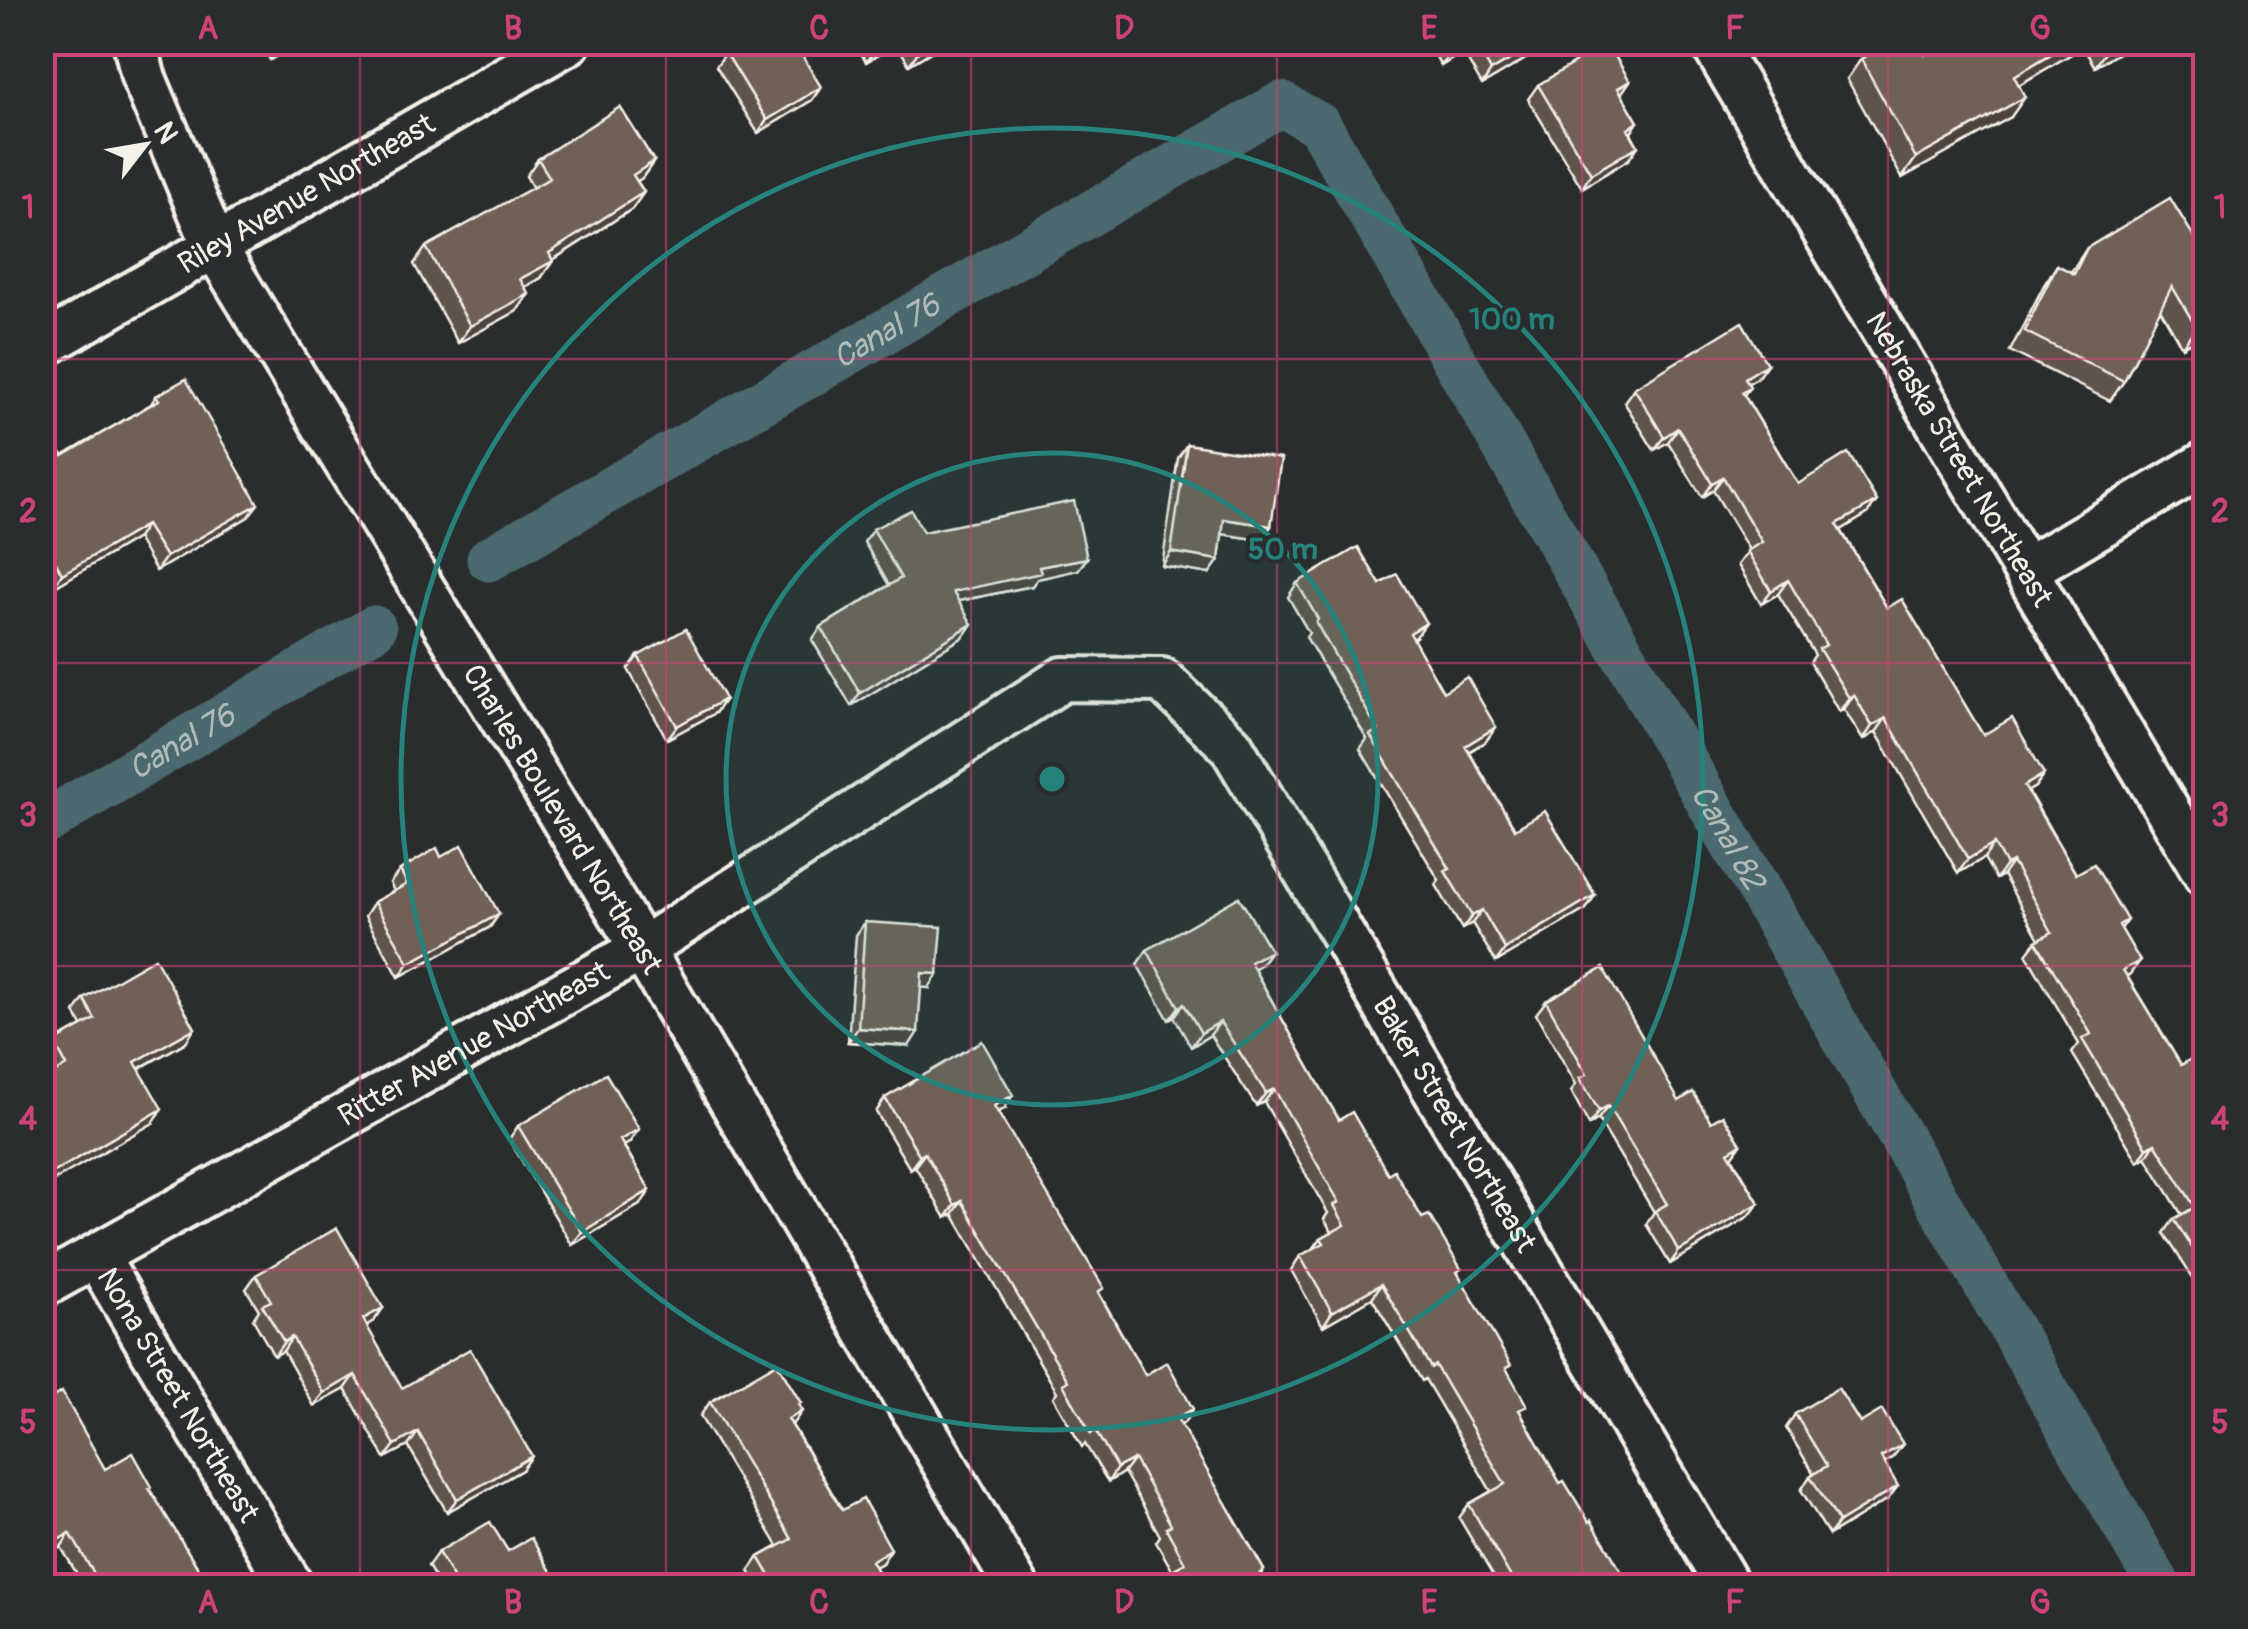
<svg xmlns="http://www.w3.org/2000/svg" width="2248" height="1629" viewBox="0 0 2248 1629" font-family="Pangolin,sans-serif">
<rect width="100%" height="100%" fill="#2a2d2e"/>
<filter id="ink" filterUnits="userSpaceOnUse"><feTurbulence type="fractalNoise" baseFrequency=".01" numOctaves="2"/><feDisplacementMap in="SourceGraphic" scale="20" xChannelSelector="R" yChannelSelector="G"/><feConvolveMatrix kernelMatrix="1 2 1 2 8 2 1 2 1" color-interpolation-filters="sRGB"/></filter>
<g filter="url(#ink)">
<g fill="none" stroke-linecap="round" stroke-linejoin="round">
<g stroke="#4b696e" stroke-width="45">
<path id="s1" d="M 489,559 L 1281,104 L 1319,125 L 2159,1586"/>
<path id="s2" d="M 42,824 L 374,628"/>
</g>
<defs>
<g id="street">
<path id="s3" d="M 135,42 L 143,76 L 215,247 L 642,949 L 1016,1586"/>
<path id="s4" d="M 1712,42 L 2206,875"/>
<path id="s5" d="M 42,346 L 569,42"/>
<path d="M 2026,570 L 2206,463"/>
<path id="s6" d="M 97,1257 L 291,1586"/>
<path id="s7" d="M 42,1286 L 642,949 L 1063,679 L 1162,680 L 1231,746 L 1728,1586"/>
</g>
</defs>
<use href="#street" stroke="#f4f1e8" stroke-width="50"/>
<use href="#street" stroke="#2a2d2e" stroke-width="42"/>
</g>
<path fill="#60534b" stroke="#f4f1e8" stroke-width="2.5" d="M 260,42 L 301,42 L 270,60 Z
M 854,42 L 947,42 L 909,65 L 897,44 L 866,62 Z
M 1428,42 L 1541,42 L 1532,55 L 1482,85 L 1463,52 L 1441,66 Z
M 1947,42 L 2137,42 L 2095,67 L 2083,47 L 2019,85 L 2011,117 L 1902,178 L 1847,79 L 1861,59 L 1925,55 Z
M 726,53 L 821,87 L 812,100 L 758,133 L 716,66 Z
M 1630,81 L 1621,94 L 1638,122 L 1631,133 L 1638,146 L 1629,159 L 1582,188 L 1528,99 L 1538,85 Z
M 538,159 L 654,161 L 642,178 L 637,181 L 644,192 L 632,209 L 553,260 L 541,278 L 525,287 L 517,311 L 458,343 L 414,264 L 426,247 L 533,188 L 526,176 Z
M 2206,230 L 2206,333 L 2182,347 L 2160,309 L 2124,381 L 2110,401 L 2010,351 L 2044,285 L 2057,265 L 2071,272 L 2087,248 L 2194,237 Z
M 1767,364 L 1757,378 L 1748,383 L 1750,387 L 1744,395 L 1798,484 L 1867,514 L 1841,530 L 1887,608 L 1983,735 L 2044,774 L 2035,787 L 2028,791 L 2076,874 L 2127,920 L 2121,929 L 2130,974 L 2127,976 L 2181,1065 L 2206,1058 L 2206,1299 L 2164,1233 L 2174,1219 L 2182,1215 L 2146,1157 L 2138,1162 L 2072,1053 L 2079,1044 L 2026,954 L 2036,941 L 2039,939 L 2003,875 L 1996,879 L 1984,858 L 1958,873 L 1876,732 L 1863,740 L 1844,709 L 1839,712 L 1810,662 L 1815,655 L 1778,594 L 1761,604 L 1738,565 L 1749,550 L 1713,490 L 1702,497 L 1668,442 L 1654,450 L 1624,402 L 1634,388 Z
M 156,396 L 248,517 L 156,571 L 137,538 L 53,588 L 45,574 L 63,456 L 151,404 Z
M 1187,444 L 1271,526 L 1261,540 L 1222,534 L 1219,560 L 1209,574 L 1162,566 L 1178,458 Z
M 873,529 L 923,532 L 1087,558 L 1078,570 L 1037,579 L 1032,586 L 959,601 L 963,637 L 851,706 L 812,640 L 821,627 L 889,585 L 864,542 Z
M 1297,583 L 1380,584 L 1426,623 L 1413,639 L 1443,692 L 1496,727 L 1486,741 L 1469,752 L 1515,829 L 1595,895 L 1586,909 L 1496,962 L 1472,923 L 1462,929 L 1436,885 L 1439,880 L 1360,749 L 1367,739 L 1306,637 L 1309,633 L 1288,597 Z
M 638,656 L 725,699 L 715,713 L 667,739 L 628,669 Z
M 441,857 L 499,914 L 490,927 L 399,977 L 365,916 L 374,902 L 394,891 L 390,883 L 400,870 Z
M 865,922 L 929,988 L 921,987 L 909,1046 L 848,1042 L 856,935 Z
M 1147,950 L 1271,951 L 1261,964 L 1254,969 L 1339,1120 L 1388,1174 L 1422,1218 L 1458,1273 L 1507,1371 L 1521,1414 L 1560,1483 L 1630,1586 L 1499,1586 L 1459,1518 L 1469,1504 L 1491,1491 L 1425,1379 L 1422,1381 L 1372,1298 L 1323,1326 L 1291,1270 L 1300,1256 L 1313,1249 L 1321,1238 L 1332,1232 L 1324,1219 L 1328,1213 L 1264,1102 L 1256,1106 L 1210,1035 L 1191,1047 L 1174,1017 L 1169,1020 L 1137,964 Z
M 84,999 L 186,1042 L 139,1069 L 153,1123 L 54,1073 L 44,1056 L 54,1042 L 82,1026 L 75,1012 Z
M 1546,1001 L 1679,1101 L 1741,1144 L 1732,1157 L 1759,1203 L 1749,1216 L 1670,1264 L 1646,1224 L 1654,1212 L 1598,1119 L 1589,1125 L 1571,1091 L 1576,1084 L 1536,1014 Z
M 885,1098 L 1004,1109 L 998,1112 L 1145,1375 L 1193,1409 L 1184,1423 L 1180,1424 L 1264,1570 L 1261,1575 L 1268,1586 L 1164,1586 L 1162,1584 L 1172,1570 L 1156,1542 L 1160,1536 L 1124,1472 L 1108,1482 L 1085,1444 L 1082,1447 L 1053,1397 L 1057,1392 L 953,1214 L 946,1218 L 915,1166 L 910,1169 L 876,1112 Z
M 518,1126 L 629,1143 L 624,1146 L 650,1190 L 641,1204 L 572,1245 L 509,1139 Z
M 256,1275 L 383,1308 L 374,1321 L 366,1326 L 402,1388 L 522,1470 L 447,1512 L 408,1446 L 385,1458 L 345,1389 L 314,1406 L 283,1351 L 274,1356 L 253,1319 L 259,1310 L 246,1289 Z
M 710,1402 L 799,1406 L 792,1425 L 842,1510 L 891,1549 L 882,1563 L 875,1567 L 886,1586 L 758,1586 L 749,1571 L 759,1557 L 778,1546 L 700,1416 Z
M 42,1403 L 105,1469 L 150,1490 L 209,1586 L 84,1586 L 61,1547 L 49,1554 L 42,1543 Z
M 1795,1414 L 1860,1423 L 1893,1457 L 1884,1463 L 1888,1499 L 1829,1535 L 1801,1490 L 1810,1476 L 1814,1474 L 1786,1428 Z
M 508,1551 L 560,1586 L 440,1586 L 428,1566 L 438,1552 Z"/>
<path fill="#4e433d" stroke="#f4f1e8" stroke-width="2.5" d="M 283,42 L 301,42 L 270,60 Z
M 886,42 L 898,42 L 866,62 L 875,49 Z
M 934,42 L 947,42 L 909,65 L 918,52 Z
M 1467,42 L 1470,42 L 1463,52 L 1441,66 L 1451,52 Z
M 1541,42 L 1532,55 L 1482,85 L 1491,71 Z
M 2071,42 L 2087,42 L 2083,47 L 2000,96 L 2014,76 Z
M 2116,42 L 2137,42 L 2095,67 L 2109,47 Z
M 821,87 L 812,100 L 758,133 L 767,120 Z
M 2025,97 L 2011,117 L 1902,178 L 1916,158 Z
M 1638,146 L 1629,159 L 1582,188 L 1591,174 Z
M 654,161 L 642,178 L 621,192 L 633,175 Z
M 644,192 L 632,209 L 537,270 L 549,253 Z
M 553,261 L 541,278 L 509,296 L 520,279 Z
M 529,294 L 517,311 L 458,343 L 470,326 Z
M 2206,321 L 2206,333 L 2182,347 L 2196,327 Z
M 1767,364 L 1757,378 L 1735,391 L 1745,378 Z
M 1678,428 L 1668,442 L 1654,450 L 1664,437 Z
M 1723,477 L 1713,490 L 1702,497 L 1712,483 Z
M 1877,501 L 1867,514 L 1828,538 L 1837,524 Z
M 258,504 L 248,517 L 156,571 L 166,557 Z
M 1224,519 L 1271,526 L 1261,540 L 1215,533 Z
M 146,525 L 137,538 L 53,588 L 62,574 Z
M 1171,552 L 1219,560 L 1209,574 L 1162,566 Z
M 1087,558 L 1078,570 L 1037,579 L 1032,586 L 944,604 L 953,592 L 1039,567 Z
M 55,561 L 45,574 L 42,576 L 42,568 Z
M 1788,580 L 1778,594 L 1761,604 L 1771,591 Z
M 1426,623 L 1416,637 L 1400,646 L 1410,633 Z
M 972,624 L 963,637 L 851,706 L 860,693 Z
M 1854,695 L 1844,709 L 1839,712 L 1849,698 Z
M 725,699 L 715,713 L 667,739 L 677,726 Z
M 1886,718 L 1876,732 L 1863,740 L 1872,726 Z
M 1496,727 L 1486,741 L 1456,759 L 1465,746 Z
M 2044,774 L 2035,787 L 2015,799 L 2024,786 Z
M 1994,844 L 1984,858 L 1958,873 L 1968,859 Z
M 2012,862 L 2003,875 L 1996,879 L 2006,865 Z
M 1595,895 L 1586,909 L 1496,962 L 1505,949 Z
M 1482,910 L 1472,923 L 1462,929 L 1472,916 Z
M 499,914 L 490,927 L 399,977 L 409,963 Z
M 1271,951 L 1261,964 L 1241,976 L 1250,962 Z
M 2140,961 L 2130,974 L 2114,984 L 2123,970 Z
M 922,973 L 938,974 L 929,988 L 913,987 Z
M 1184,1004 L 1174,1017 L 1169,1020 L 1179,1007 Z
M 1220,1022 L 1210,1035 L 1191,1047 L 1201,1033 Z
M 195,1028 L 186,1042 L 125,1076 L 135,1062 Z
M 858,1028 L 918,1032 L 909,1046 L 848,1042 Z
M 1274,1089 L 1264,1102 L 1256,1106 L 1266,1093 Z
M 1013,1095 L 1004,1109 L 985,1119 L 994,1106 Z
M 1608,1106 L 1598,1119 L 1589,1125 L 1599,1111 Z
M 162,1109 L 153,1123 L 42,1187 L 42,1179 Z
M 639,1129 L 629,1143 L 611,1154 L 620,1140 Z
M 2155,1143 L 2146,1157 L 2138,1162 L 2147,1148 Z
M 1741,1144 L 1731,1158 L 1728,1152 Z
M 925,1153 L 915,1166 L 910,1169 L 920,1156 Z
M 650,1190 L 641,1204 L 572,1245 L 582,1232 Z
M 962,1201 L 953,1214 L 946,1218 L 955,1205 Z
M 1759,1203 L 1749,1216 L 1670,1264 L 1679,1251 Z
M 1381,1284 L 1372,1298 L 1323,1326 L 1332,1312 Z
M 383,1308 L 374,1321 L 353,1333 L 363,1319 Z
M 292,1337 L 283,1351 L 274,1356 L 284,1342 Z
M 355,1375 L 345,1389 L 314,1406 L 324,1393 Z
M 1193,1409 L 1184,1423 L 1167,1432 L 1177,1418 Z
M 802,1411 L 792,1425 L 788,1419 Z
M 418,1432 L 408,1446 L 385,1458 L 395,1445 Z
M 1903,1444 L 1893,1457 L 1871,1471 L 1881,1457 Z
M 532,1456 L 522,1470 L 447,1512 L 457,1499 Z
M 1134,1459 L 1124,1472 L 1108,1482 L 1117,1468 Z
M 1898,1486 L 1888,1499 L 1829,1535 L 1839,1522 Z
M 70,1533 L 61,1547 L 49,1554 L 58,1540 Z
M 891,1549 L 882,1563 L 862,1574 L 871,1561 Z"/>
<path fill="#706057" stroke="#f4f1e8" stroke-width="2.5" d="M 742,42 L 794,42 L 821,87 L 767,120 L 726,53 Z
M 872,42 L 886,42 L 875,49 Z
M 913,42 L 934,42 L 918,52 Z
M 1445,42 L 1467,42 L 1451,52 Z
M 1475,42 L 1540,42 L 1491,71 Z
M 1891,42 L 1919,42 L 1925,55 L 1947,42 L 2071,42 L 2014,76 L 2025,97 L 1916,158 L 1861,59 Z
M 1607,43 L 1630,81 L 1618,88 L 1638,122 L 1628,129 L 1638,146 L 1591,174 L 1538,85 Z
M 42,94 L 47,108 L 42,110 Z
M 620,107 L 654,161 L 633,175 L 644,192 L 549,253 L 553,261 L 520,279 L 529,294 L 470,326 L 426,247 L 550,178 L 538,159 Z
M 2170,198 L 2194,237 L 2206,230 L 2206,321 L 2196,327 L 2172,286 L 2124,381 L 2024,331 L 2057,265 L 2074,274 L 2087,248 Z
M 1742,322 L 1767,364 L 1745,378 L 1750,387 L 1742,392 L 1798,484 L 1848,453 L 1877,501 L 1837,524 L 1887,608 L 1902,599 L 1983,735 L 2012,718 L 2044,774 L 2024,786 L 2076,874 L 2094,864 L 2127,920 L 2119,925 L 2140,961 L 2123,970 L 2181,1065 L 2202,1052 L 2206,1058 L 2206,1270 L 2174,1219 L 2195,1207 L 2155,1143 L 2147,1148 L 2082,1039 L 2091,1034 L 2036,941 L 2052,932 L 2012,862 L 2006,865 L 1994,844 L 1968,859 L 1886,718 L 1872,726 L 1854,695 L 1849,698 L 1819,649 L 1826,645 L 1788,580 L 1771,591 L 1747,551 L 1762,542 L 1723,477 L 1712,483 L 1678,428 L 1664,437 L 1634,388 Z
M 186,379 L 258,504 L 166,557 L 146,525 L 62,574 L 55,561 L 42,568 L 42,461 L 60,451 L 63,456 L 159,400 L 156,396 Z
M 1187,444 L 1281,459 L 1271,526 L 1224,519 L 1219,560 L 1171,552 Z
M 1074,501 L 1087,558 L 1039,567 L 1041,573 L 953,592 L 972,624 L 860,693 L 821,627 L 901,578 L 873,529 L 911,510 L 923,532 Z
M 1358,547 L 1380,584 L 1397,574 L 1426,623 L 1410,633 L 1443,692 L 1467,677 L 1496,727 L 1465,746 L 1515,829 L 1545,811 L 1595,895 L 1505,949 L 1482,910 L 1472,916 L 1445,871 L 1450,869 L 1370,735 L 1378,730 L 1316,623 L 1318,619 L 1297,583 Z
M 686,629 L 725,699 L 677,726 L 638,656 Z
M 462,845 L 499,914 L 409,963 L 374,902 L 407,884 L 400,870 L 437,848 L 441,857 Z
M 1239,897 L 1271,951 L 1250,962 L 1339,1120 L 1352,1112 L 1388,1174 L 1394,1170 L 1422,1218 L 1429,1215 L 1461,1269 L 1457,1272 L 1511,1365 L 1506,1368 L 1527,1406 L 1519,1410 L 1560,1483 L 1564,1481 L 1589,1522 L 1591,1520 L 1630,1586 L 1516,1586 L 1469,1504 L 1505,1484 L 1435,1365 L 1431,1368 L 1381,1284 L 1332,1312 L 1300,1256 L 1324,1243 L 1321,1238 L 1345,1225 L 1334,1205 L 1339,1202 L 1274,1089 L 1266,1093 L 1220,1022 L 1201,1033 L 1184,1004 L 1179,1007 L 1147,950 Z
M 865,922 L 942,927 L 938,974 L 922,973 L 918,1032 L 858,1028 Z
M 155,958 L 195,1028 L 135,1062 L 162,1109 L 42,1179 L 42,1079 L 67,1066 L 54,1042 L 95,1019 L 84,999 Z
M 1603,968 L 1679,1101 L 1693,1092 L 1711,1122 L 1723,1115 L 1741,1144 L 1728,1152 L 1759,1203 L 1679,1251 L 1655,1211 L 1667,1204 L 1608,1106 L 1599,1111 L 1580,1078 L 1587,1074 L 1546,1001 Z
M 982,1041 L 1013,1095 L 994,1106 L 1104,1288 L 1098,1292 L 1145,1375 L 1167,1362 L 1193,1409 L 1177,1418 L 1264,1570 L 1260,1573 L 1268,1586 L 1181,1586 L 1172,1570 L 1185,1563 L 1166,1528 L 1171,1525 L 1134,1459 L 1117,1468 L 1095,1430 L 1091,1434 L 1063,1384 L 1068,1381 L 962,1201 L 955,1205 L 925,1153 L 920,1156 L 885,1098 Z
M 606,1074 L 639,1129 L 620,1140 L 650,1190 L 582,1232 L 518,1126 Z
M 337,1228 L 383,1308 L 363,1319 L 402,1388 L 470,1349 L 532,1456 L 457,1499 L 418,1432 L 395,1445 L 355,1375 L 324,1393 L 292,1337 L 284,1342 L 262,1305 L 271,1301 L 256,1275 Z
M 777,1363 L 801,1403 L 798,1404 L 802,1411 L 788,1419 L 842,1510 L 863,1499 L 891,1549 L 871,1561 L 886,1586 L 776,1586 L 759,1557 L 792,1539 L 710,1402 Z
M 1838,1388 L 1860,1423 L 1882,1410 L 1903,1444 L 1881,1457 L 1898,1486 L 1839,1522 L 1810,1476 L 1827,1466 L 1795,1414 Z
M 62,1392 L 105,1469 L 133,1453 L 152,1487 L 149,1488 L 209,1586 L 101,1586 L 70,1533 L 58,1540 L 42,1512 L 42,1403 Z
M 490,1522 L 508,1551 L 531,1538 L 560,1586 L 458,1586 L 438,1552 Z"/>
</g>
<path fill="none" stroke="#cc4377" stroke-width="2.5" stroke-opacity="0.55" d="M 360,42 L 360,1586M 666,42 L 666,1586M 971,42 L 971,1586M 1277,42 L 1277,1586M 1582,42 L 1582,1586M 1888,42 L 1888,1586M 42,359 L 2206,359M 42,663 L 2206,663M 42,966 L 2206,966M 42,1270 L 2206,1270"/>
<circle cx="1052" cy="779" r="326" fill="#26827a" fill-opacity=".12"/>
<g fill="none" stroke="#26827a" stroke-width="5">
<circle cx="1052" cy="779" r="326"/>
<circle cx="1052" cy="779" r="651"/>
</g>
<g text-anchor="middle" stroke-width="8" stroke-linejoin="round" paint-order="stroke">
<g font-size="30" fill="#f4f1e8" stroke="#2a2d2e">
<text dy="10" stroke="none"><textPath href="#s5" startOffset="305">Riley Avenue Northeast</textPath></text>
<text dy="10" stroke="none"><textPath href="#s4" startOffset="485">Nebraska Street Northeast</textPath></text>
<text dy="10" stroke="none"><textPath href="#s3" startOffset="890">Charles Boulevard Northeast</textPath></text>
<text dy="10" stroke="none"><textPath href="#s7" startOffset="495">Ritter Avenue Northeast</textPath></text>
<text dy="10" stroke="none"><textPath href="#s7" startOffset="1822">Baker Street Northeast</textPath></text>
<text dy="10" stroke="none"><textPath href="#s6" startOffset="160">Nona Street Northeast</textPath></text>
</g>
<g font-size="32" font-style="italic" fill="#b0bbb7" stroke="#2a2d2e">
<text dy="11" stroke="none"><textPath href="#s1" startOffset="458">Canal 76</textPath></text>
<text dy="11" stroke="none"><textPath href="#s2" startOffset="162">Canal 76</textPath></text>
<text dy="11" stroke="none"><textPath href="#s1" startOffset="1778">Canal 82</textPath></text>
</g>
</g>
<circle cx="1052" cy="779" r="15" fill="#26827a" stroke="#2a2d2e" stroke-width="5"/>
<g font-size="30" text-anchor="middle" font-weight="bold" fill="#26827a" stroke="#2a2d2e" stroke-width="8" stroke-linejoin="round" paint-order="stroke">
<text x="1512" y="329">100 m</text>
<text x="1283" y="559">50 m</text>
</g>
<rect width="2248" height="1629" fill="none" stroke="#2a2d2e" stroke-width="110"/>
<g transform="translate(145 145) rotate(59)" stroke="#2a2d2e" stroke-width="8" paint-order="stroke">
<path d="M0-8L18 38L0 25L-18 38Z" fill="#f4f1e8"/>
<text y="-15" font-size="28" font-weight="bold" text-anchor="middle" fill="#f4f1e8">N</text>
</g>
<rect x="55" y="55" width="2138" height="1519" fill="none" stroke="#cc4377" stroke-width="4"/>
<g font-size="32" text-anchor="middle" font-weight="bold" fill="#cc4377">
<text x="208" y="39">A</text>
<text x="513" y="39">B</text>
<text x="819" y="39">C</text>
<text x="1124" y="39">D</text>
<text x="1429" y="39">E</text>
<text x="1735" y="39">F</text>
<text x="2040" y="39">G</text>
<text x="28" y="218">1</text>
<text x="2220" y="218">1</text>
<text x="28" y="522">2</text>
<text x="2220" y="522">2</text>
<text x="28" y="826">3</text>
<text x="2220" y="826">3</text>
<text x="28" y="1130">4</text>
<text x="2220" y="1130">4</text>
<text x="28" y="1433">5</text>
<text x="2220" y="1433">5</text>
<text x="208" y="1613">A</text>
<text x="513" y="1613">B</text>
<text x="819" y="1613">C</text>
<text x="1124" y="1613">D</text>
<text x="1429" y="1613">E</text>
<text x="1735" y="1613">F</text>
<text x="2040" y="1613">G</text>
</g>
</svg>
